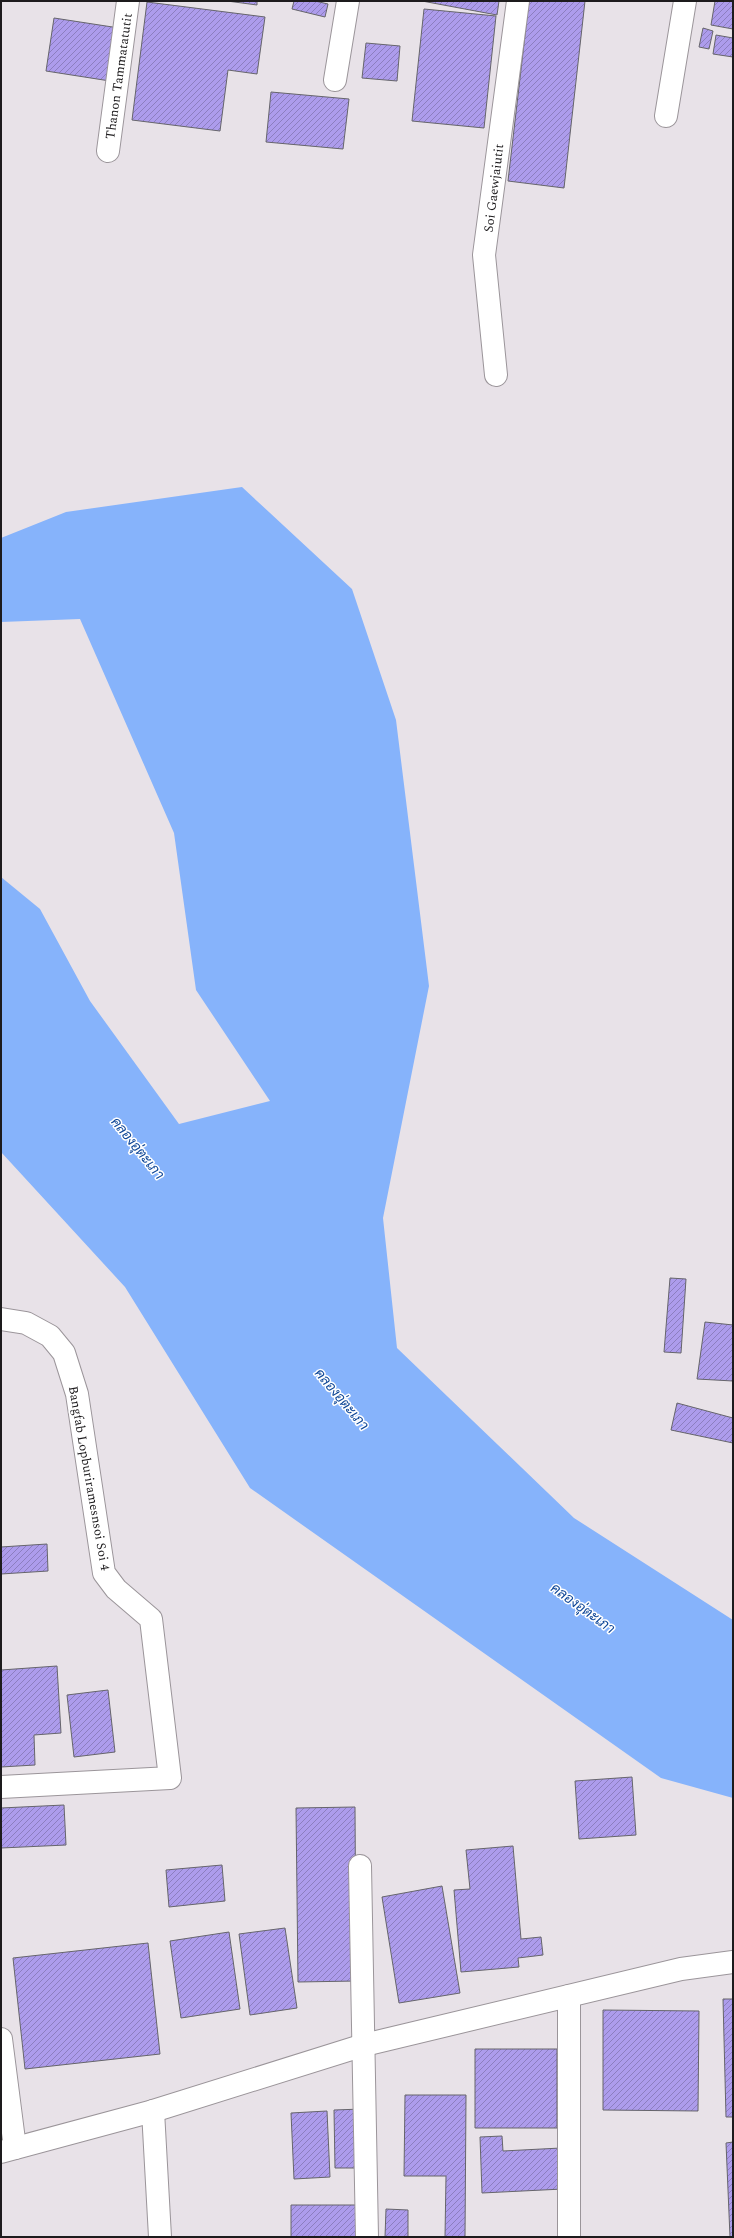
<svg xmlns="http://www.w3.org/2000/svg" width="734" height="2238" viewBox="0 0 734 2238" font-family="Spectral,Sarabun,serif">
<defs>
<pattern id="building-hatch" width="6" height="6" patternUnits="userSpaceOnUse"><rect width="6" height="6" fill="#ad9cec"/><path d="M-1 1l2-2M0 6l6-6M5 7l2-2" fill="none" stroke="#8c7ebf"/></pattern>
</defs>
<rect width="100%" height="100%" fill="#e8e2e8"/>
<path fill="#86b3fb" d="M 242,487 L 352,589 L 396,720 L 429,986 L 383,1218 L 397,1348 L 574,1518 L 733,1620 L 733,1798 L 661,1778 L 250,1488 L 125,1287 L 1,1152 L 1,877 L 40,909 L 90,1001 L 179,1124 L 270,1101 L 196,990 L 174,833 L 80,619 L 1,622 L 1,538 L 66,512 Z"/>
<path fill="url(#building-hatch)" stroke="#66656b" d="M 227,1 L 257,1 L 257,5 Z
M 294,1 L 315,1 L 328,4 L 325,17 L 292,9 Z
M 422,1 L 499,1 L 497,15 Z
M 529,1 L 585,1 L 564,188 L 508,181 Z
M 715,1 L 733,1 L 733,29 L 711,25 Z
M 147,2 L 265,17 L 257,74 L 228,70 L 220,131 L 132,120 Z
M 424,9 L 496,16 L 484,128 L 412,121 Z
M 54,18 L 119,28 L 110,81 L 46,71 Z
M 703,28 L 713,31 L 709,49 L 699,47 Z
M 716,35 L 733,38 L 733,57 L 713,54 Z
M 366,43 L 400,46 L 397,81 L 362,78 Z
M 271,92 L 349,99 L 343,149 L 266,142 Z
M 670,1278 L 686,1279 L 681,1353 L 664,1352 Z
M 705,1322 L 733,1325 L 733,1381 L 697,1379 Z
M 677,1403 L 733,1418 L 733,1443 L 671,1430 Z
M 47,1544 L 48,1571 L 1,1574 L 1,1547 Z
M 57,1666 L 61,1733 L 34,1735 L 35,1765 L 1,1767 L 1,1670 Z
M 108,1690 L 115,1752 L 74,1757 L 67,1695 Z
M 632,1777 L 636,1835 L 579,1839 L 575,1781 Z
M 64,1805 L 66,1845 L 1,1848 L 1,1808 Z
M 355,1807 L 356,1981 L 298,1982 L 296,1808 Z
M 513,1846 L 521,1939 L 541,1937 L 543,1955 L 518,1958 L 519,1967 L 461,1972 L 454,1890 L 470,1889 L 466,1850 Z
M 222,1865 L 225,1901 L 169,1907 L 166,1870 Z
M 442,1886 L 460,1993 L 399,2003 L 382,1897 Z
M 285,1928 L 297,2008 L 250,2015 L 239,1934 Z
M 229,1932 L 240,2009 L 181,2018 L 170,1941 Z
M 148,1943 L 160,2054 L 25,2069 L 13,1958 Z
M 723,1999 L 733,1999 L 733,2117 L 726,2117 Z
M 603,2010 L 699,2011 L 698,2111 L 603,2110 Z
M 475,2049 L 557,2049 L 557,2128 L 475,2128 Z
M 405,2095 L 466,2095 L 465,2237 L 445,2237 L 446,2176 L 404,2176 Z
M 362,2109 L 362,2168 L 335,2168 L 334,2110 Z
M 327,2111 L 330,2177 L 294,2179 L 291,2113 Z
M 502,2136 L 503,2151 L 561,2148 L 563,2189 L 482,2193 L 480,2137 Z
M 733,2142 L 733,2237 L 730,2237 L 726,2143 Z
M 291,2205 L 363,2205 L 363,2237 L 291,2237 Z
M 386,2209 L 408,2210 L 408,2237 L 385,2237 Z"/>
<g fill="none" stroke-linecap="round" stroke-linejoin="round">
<defs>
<path id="minor" d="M 335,80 L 348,1
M 666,116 L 685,1
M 108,151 L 128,1
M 496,375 L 484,255 L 518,1
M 1,1319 L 26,1323 L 50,1336 L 64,1353 L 77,1394 L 104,1573 L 116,1589 L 151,1619 L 170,1778 L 1,1787
M 360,1866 L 367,2237
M 1,2039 L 15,2148
M 153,2111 L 160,2237
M 569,2237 L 569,1996"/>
<path id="tertiary" d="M 1,2152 L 153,2111 L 364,2045 L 681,1969 L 733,1962"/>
</defs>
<use href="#minor" stroke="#9b959a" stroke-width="24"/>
<use href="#tertiary" stroke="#9b959a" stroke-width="24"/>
<use href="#minor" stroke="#fff" stroke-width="22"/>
<use href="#tertiary" stroke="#fff" stroke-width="22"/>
</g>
<g text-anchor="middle" stroke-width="3" stroke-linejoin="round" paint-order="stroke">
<g font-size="13" fill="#1d1b1d" stroke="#fff">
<text transform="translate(118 76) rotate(-82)" y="5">Thanon Tammatatutit</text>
<text transform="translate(493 188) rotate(-83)" y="5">Soi Gaewjaiutit</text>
<text transform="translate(90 1478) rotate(80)" y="5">Bangfab Lopburiramesnsoi Soi 4</text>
</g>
<g font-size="14" font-style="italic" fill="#0e4697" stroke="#fff">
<text transform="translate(138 1148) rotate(51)" y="5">คลองอุ่ตะเภา</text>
<text transform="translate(342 1399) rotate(50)" y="5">คลองอุ่ตะเภา</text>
<text transform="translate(583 1608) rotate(36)" y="5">คลองอุ่ตะเภา</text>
</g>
</g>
<rect width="734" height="2238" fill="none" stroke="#1d1b1d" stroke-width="4"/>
</svg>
